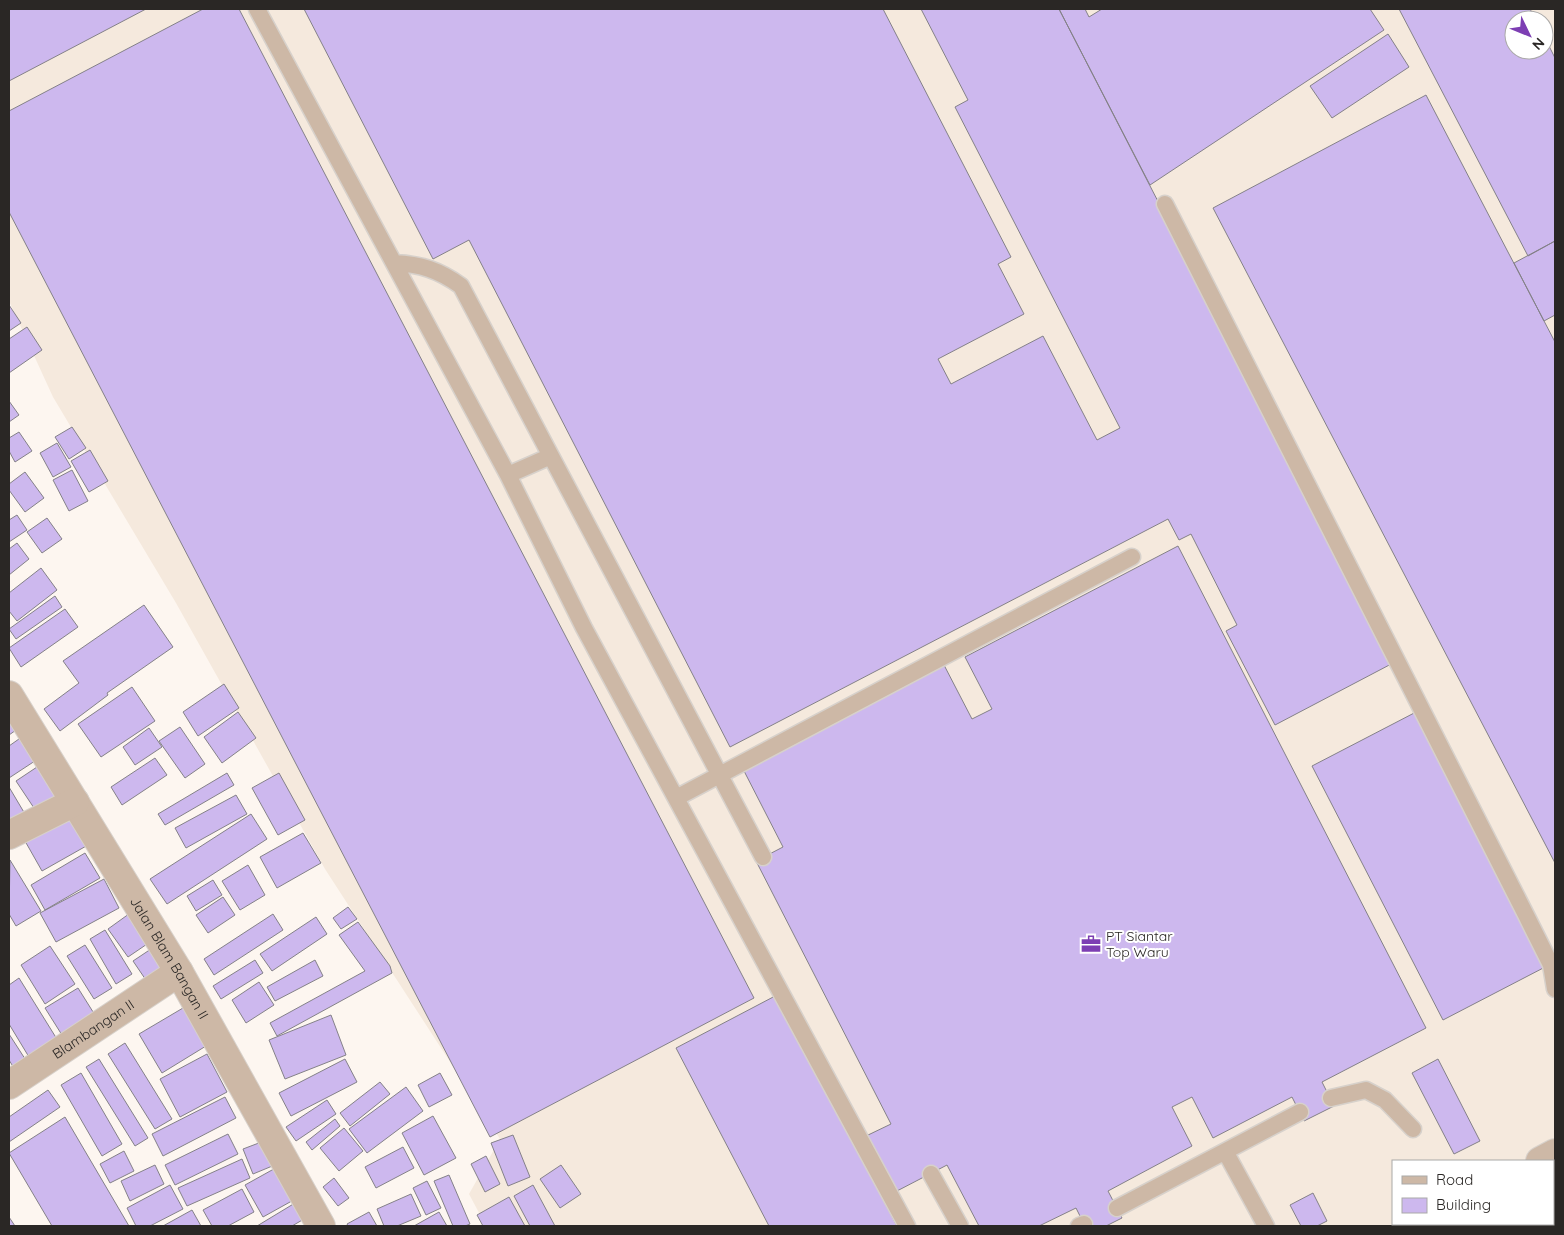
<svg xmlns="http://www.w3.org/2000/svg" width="1564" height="1235" viewBox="0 0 1564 1235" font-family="Quicksand,sans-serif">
<rect width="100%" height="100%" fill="#fdf6f0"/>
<path fill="#f5e9dd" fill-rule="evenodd" d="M 9,9 L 1555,9 L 1555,1226 L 486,1226 L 469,1194 L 500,1139 L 325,869 L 176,603 L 53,397 L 9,301 ZM 1514,20 L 1544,20 L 1544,50 L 1514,50 ZM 1393,1161 L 1553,1161 L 1553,1224 L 1393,1224 Z"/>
<path fill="#cdb8ee" stroke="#848188" d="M 9,9 L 146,9 L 9,81 Z
M 203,9 L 239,9 L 754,998 L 490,1137 L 9,212 L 9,111 Z
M 304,9 L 883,9 L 1011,257 L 998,264 L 1024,314 L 938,359 L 951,384 L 1043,336 L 1097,440 L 1120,428 L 955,107 L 968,100 L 921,9 L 1059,9 L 1395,662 L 1275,725 L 1226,631 L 1237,625 L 1191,534 L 1179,540 L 1168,519 L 730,747 L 469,240 L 433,259 Z
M 1059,9 L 1085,9 L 1089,17 L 1102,9 L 1370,9 L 1384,30 L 1150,185 Z
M 1399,9 L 1530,9 L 1536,20 L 1514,20 L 1514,50 L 1544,50 L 1544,36 L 1555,58 L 1555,241 L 1528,256 Z
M 1388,34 L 1409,67 L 1332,118 L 1310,86 Z
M 1426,95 L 1555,342 L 1555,863 L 1213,208 Z
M 1555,241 L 1555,315 L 1544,321 L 1514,263 Z
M 9,305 L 21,323 L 9,331 Z
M 27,327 L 42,350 L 9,373 L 9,339 Z
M 9,401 L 19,415 L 9,422 Z
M 72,427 L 86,448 L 69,459 L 55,437 Z
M 19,432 L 32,451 L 15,462 L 9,451 L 9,438 Z
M 57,443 L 71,467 L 53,477 L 40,453 Z
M 90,450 L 108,481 L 89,492 L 71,461 Z
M 72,470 L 88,501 L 69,511 L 53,480 Z
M 25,472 L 44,498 L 25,512 L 9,490 L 9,484 Z
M 17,515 L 27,530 L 9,542 L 9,520 Z
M 47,518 L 62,539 L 42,553 L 27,532 Z
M 17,543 L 29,559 L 9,575 L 9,549 Z
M 1178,546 L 1426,1028 L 1322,1082 L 1334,1106 L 1304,1121 L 1292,1097 L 1213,1138 L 1192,1097 L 1172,1107 L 1192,1146 L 1108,1191 L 1122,1218 L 1106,1226 L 1085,1226 L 1076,1208 L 1039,1226 L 979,1226 L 947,1165 L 895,1192 L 866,1136 L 891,1124 L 756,861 L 783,847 L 743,769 L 944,665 L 972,719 L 992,709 L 965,657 Z
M 41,568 L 57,590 L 17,621 L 9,611 L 9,593 Z
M 55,596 L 62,607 L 16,639 L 9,629 Z
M 144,605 L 173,647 L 107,693 L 108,695 L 60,731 L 44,709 L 79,683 L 63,661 Z
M 65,609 L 78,627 L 21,667 L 9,648 Z
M 224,684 L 239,708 L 198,736 L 183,712 Z
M 132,687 L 155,721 L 101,757 L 78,724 Z
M 1418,711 L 1549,965 L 1443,1020 L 1312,766 Z
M 238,712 L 256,738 L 222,763 L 204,737 Z
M 9,713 L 19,728 L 9,735 Z
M 180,727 L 205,764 L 185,778 L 159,741 Z
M 149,728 L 162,747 L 135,765 L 123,747 Z
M 26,734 L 41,757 L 9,778 L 9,746 Z
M 155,758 L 167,775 L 122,805 L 111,787 Z
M 43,763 L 63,794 L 36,811 L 16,781 Z
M 227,773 L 234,785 L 165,825 L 158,814 Z
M 279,773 L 305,820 L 278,835 L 252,788 Z
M 9,787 L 25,814 L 9,824 Z
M 236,795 L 247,814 L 186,848 L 175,828 Z
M 251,814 L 267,839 L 167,904 L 150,879 Z
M 70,815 L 88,845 L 42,871 L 25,841 Z
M 303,833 L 321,863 L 277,888 L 260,857 Z
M 85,853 L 100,878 L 45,910 L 31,885 Z
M 10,860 L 41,911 L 16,926 L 9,914 Z
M 248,865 L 265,895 L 240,910 L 222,881 Z
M 104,879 L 119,908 L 56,942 L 40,913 Z
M 213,880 L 222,895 L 196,911 L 187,896 Z
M 223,897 L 235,915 L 208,933 L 196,915 Z
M 348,907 L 357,919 L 341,929 L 333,918 Z
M 133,911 L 153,940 L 128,957 L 108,929 Z
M 273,914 L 283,930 L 214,975 L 204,959 Z
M 316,917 L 327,934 L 272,971 L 260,954 Z
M 358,922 L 390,966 L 392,973 L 277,1036 L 270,1023 L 365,971 L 339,935 Z
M 105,930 L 132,974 L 116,984 L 90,939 Z
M 85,945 L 112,988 L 94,999 L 67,956 Z
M 50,946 L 75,984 L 45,1004 L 21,965 Z
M 154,947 L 171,971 L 150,986 L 133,961 Z
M 255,960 L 263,973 L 221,999 L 213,986 Z
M 315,960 L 323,976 L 275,1001 L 267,987 Z
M 19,978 L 60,1044 L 32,1062 L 9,1024 L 9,985 Z
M 259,982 L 274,1005 L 246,1023 L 232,1000 Z
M 78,988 L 100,1023 L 67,1043 L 45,1008 Z
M 777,995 L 897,1226 L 769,1226 L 676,1048 Z
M 183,1008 L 206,1046 L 162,1073 L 139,1034 Z
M 331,1015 L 346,1055 L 285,1079 L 269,1040 Z
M 9,1034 L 29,1065 L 17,1073 L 9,1060 Z
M 125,1043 L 172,1119 L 155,1129 L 108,1054 Z
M 207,1054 L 227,1092 L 180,1117 L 160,1079 Z
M 99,1059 L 148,1138 L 135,1146 L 86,1067 Z
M 345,1059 L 357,1082 L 291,1116 L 279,1093 Z
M 1438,1059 L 1480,1141 L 1454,1154 L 1412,1073 Z
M 81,1073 L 122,1144 L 102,1156 L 61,1085 Z
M 440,1073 L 452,1095 L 429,1107 L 418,1085 Z
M 380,1082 L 390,1094 L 350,1126 L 340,1113 Z
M 406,1087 L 423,1111 L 367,1153 L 349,1129 Z
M 48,1090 L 60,1107 L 9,1142 L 9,1117 Z
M 225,1097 L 236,1118 L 163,1156 L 152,1134 Z
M 327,1100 L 336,1114 L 296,1141 L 286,1127 Z
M 433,1116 L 456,1158 L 424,1175 L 402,1133 Z
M 65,1117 L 129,1226 L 52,1226 L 9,1153 Z
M 335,1119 L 340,1126 L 312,1150 L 306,1142 Z
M 344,1128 L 363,1151 L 339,1171 L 320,1148 Z
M 228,1134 L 238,1154 L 175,1185 L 165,1165 Z
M 513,1135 L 530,1177 L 508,1186 L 491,1143 Z
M 272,1138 L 282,1162 L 253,1174 L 243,1149 Z
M 403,1147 L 414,1168 L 376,1188 L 365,1167 Z
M 124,1151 L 134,1171 L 110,1183 L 100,1164 Z
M 486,1156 L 500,1184 L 485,1192 L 471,1164 Z
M 242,1159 L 250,1178 L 187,1206 L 178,1188 Z
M 155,1165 L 164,1184 L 130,1201 L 121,1181 Z
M 281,1165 L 299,1197 L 263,1217 L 245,1185 Z
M 561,1165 L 581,1194 L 560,1208 L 540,1179 Z
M 449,1175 L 470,1224 L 465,1226 L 453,1226 L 434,1181 Z
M 334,1178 L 349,1198 L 338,1206 L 323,1187 Z
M 427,1181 L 441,1208 L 426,1215 L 413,1188 Z
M 170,1185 L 183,1209 L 150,1226 L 136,1226 L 127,1208 Z
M 533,1185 L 555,1226 L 530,1226 L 514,1196 Z
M 242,1189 L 254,1212 L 228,1226 L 212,1226 L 203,1210 Z
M 1313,1193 L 1327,1221 L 1317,1226 L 1301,1226 L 1290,1205 Z
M 411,1194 L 421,1216 L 397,1226 L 384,1226 L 377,1209 Z
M 509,1197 L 525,1226 L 483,1226 L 477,1215 Z
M 295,1203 L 304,1219 L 292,1226 L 257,1226 Z
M 192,1210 L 201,1226 L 163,1226 Z
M 369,1212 L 377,1226 L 348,1226 L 347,1224 Z
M 439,1212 L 447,1226 L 414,1226 Z
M 9,1217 L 15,1226 L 9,1226 Z"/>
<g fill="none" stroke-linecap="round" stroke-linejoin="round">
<defs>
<path id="service" d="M 257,9 L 508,475 L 584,628 L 907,1226
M 1165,204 L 1526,915 L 1551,965 L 1555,989
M 394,263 C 420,264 439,270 461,286 L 763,857
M 508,475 L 551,456
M 676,798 L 1132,557
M 1331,1098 L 1366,1090 L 1385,1100 L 1413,1129
M 1226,1153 L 1266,1226
M 931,1174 L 960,1226
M 1117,1208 L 1300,1112
M 1079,1226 L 1084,1224"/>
<g id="minor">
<path id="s1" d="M 9,695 L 179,972 L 321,1226"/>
<path d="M 9,835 L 75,802"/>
<path id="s2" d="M 9,1085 L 179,972"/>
<path d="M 1540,1161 L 1555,1153"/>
<path d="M 1421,1226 L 1426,1224"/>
</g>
</defs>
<use href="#service" stroke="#d7d1cb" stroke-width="19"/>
<use href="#minor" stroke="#d7d1cb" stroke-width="30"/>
<use href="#service" stroke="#cdb8a6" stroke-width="16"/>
<use href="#minor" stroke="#cdb8a6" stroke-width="28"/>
</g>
<defs>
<symbol id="office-bare" viewBox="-9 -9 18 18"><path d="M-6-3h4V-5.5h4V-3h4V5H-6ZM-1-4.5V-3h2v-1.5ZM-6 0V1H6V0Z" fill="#7d3eb3" stroke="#fff" stroke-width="2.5" paint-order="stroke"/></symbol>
</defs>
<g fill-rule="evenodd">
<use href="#office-bare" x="1077" y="930" width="28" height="28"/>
</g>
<g text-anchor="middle" stroke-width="4" stroke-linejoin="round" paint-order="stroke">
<g font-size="14" fill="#2a2725" stroke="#fff" text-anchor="start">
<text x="1106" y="941">PT Siantar<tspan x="1106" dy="16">Top Waru</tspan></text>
</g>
<g font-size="14" fill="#2a2725" stroke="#fff">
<text dy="5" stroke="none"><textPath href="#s1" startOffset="308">Jalan Blam Bangan II</textPath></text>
<text dy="5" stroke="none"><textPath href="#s2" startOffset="101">Blambangan II</textPath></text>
</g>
</g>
<rect width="1564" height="1235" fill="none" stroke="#2a2725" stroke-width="20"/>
<rect x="1392" y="1160" width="162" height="65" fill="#ffffff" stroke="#aaa9a8"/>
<rect x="1402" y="1176" width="25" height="8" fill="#cdb8a6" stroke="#aaa9a8"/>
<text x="1436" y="1185" font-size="15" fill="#2a2725">Road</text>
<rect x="1402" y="1198" width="25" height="15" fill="#cdb8ee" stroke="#aaa9a8"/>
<text x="1436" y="1210" font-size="15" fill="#2a2725">Building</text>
<g transform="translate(1529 35) rotate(133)"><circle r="24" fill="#ffffff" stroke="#aaa9a8"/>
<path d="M0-4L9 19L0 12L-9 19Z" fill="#7d3eb3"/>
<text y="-8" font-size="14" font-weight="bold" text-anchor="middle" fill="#2a2725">N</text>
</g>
</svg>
